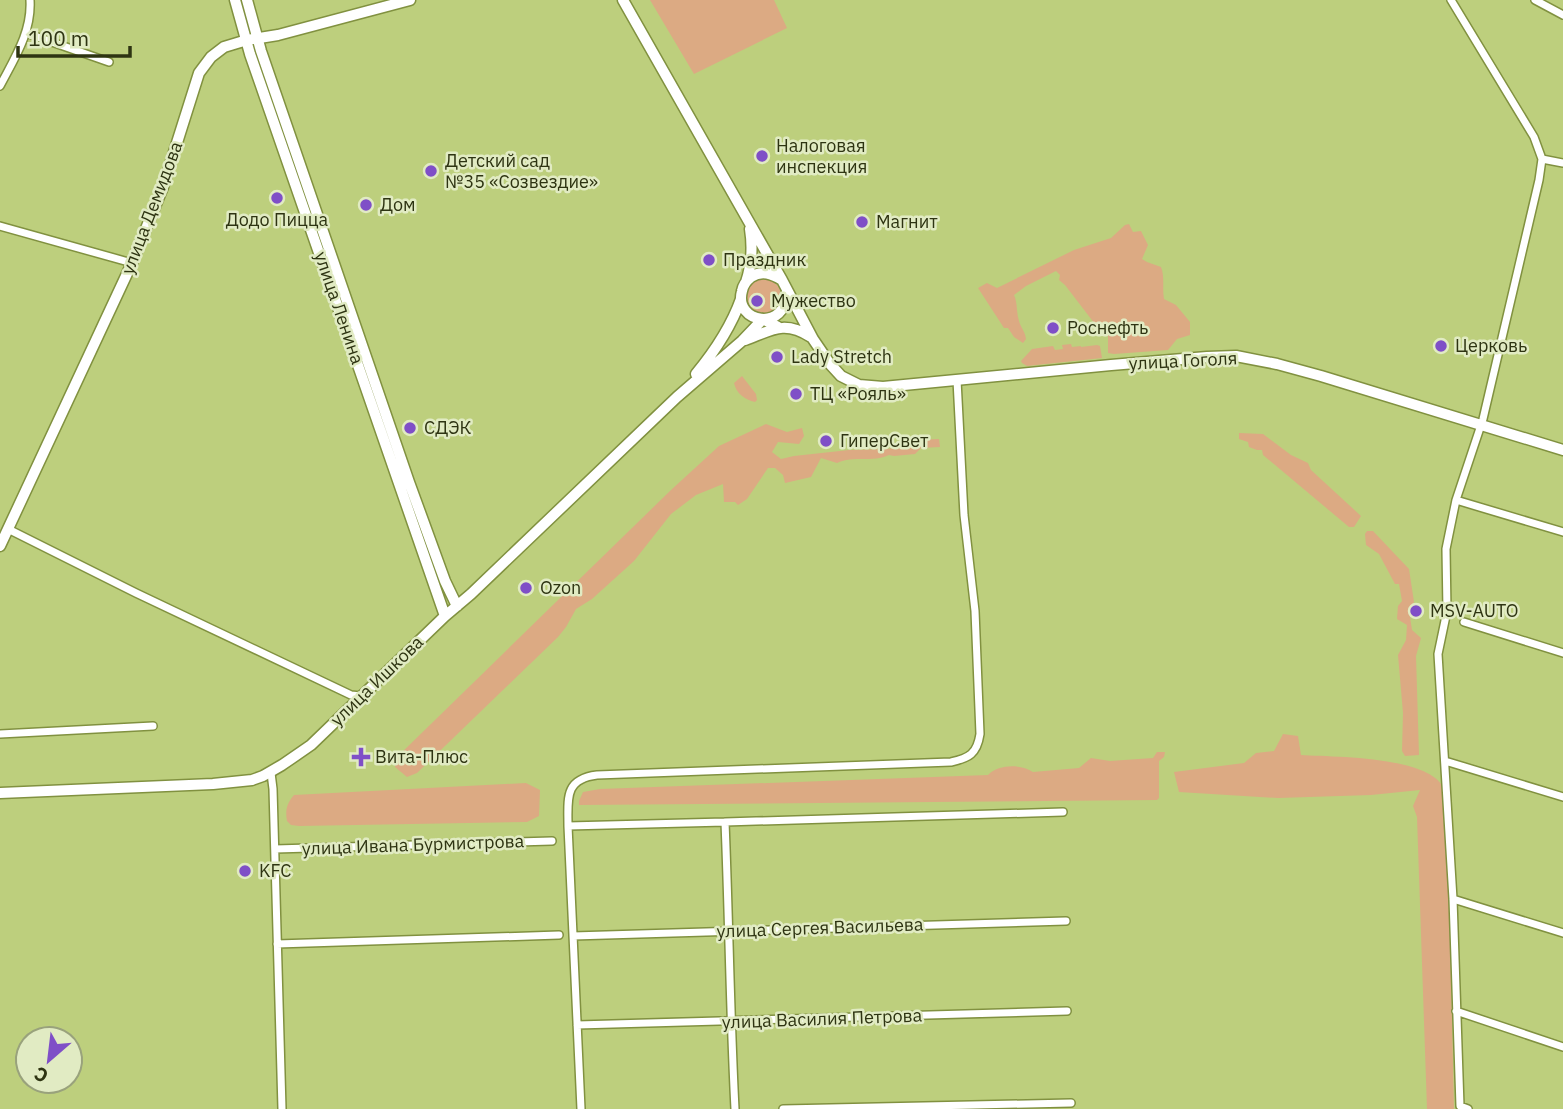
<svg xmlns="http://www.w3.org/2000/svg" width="1563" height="1109" viewBox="0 0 1563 1109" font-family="'IBM Plex Sans',sans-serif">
<rect width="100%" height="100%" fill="#bdcf7d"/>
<path fill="#dcaa83" d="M 650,0 L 774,0 L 787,28 L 694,74 Z
M 1129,224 L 1133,232 L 1141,231 L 1148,245 L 1142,259 L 1147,262 L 1161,267 C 1165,277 1162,288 1164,299 L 1176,305 L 1190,322 L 1190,335 L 1177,339 L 1168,350 L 1114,354 L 1108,353 L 1108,331 L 1098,328 L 1065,285 L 1059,280 L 1060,275 L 1056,271 L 1026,286 L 1014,295 C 1018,304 1016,312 1019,321 C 1021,328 1025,331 1026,339 L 1023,343 L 1014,337 L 1008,328 L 1004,328 L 978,288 L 987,283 L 997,288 L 1074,250 L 1111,238 L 1125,225 Z
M747 296a17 17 0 1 1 34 0a17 17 0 1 1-34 0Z
M 1071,344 L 1072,347 L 1081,346 L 1081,347 L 1097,345 L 1100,346 L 1102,358 L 1027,366 L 1022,363 L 1021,361 L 1032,349 L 1053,346 L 1055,350 L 1063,349 L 1062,345 Z
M 742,376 L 756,394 L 757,400 L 755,402 C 745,400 736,393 734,383 Z
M 766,424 L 787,432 L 802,428 L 804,436 L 799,444 L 778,442 L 772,452 L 781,459 L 794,456 L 849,450 L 887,449 L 904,446 L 910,440 L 939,439 L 940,447 L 921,448 L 915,454 L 894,456 L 889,455 C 873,463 853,455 837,463 L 821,458 L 811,477 L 785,483 L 783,475 L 775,468 L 768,468 L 747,499 L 738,505 L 735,502 L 724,502 L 723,484 L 696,495 L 671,514 L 634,561 L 592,599 L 576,609 L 566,627 L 558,637 L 417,773 L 407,777 L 395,767 L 396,758 L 671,490 L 719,446 Z
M 1239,433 L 1263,434 L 1291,455 L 1308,463 L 1311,470 L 1361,516 L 1354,527 L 1349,527 L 1263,455 L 1262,450 L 1257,450 L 1249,447 L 1248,442 L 1239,439 Z
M 1367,531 L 1373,531 L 1409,569 L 1414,602 L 1409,611 L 1412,630 L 1421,638 L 1416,656 L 1419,755 L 1405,756 L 1402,751 L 1403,713 L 1398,655 L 1406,640 L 1407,625 L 1397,619 L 1398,606 L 1402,601 L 1399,584 L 1395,584 L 1379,554 L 1366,545 L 1365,534 Z
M 1283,734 L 1298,736 L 1301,755 C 1333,757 1427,756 1443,787 C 1445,792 1446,798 1447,803 L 1454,1109 L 1427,1109 L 1417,817 L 1413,806 L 1420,790 L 1371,795 L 1278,798 L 1179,792 L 1174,772 L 1244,763 L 1256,753 L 1274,751 Z
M 1157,752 L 1165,752 L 1164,757 L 1159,761 L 1159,798 L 1157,800 L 579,805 L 579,801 L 583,792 L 600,789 L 988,775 C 999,764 1021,764 1033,772 L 1079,768 L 1091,758 L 1110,761 L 1153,758 Z
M 526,783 L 540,790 L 539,816 L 527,822 L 299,826 L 291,825 L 287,821 C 285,810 287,803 294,795 Z"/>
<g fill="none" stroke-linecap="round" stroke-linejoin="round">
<defs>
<path id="street" d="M 1451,0 L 1534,137 L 1542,159 L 1539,180 L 1483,419 L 1456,500 L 1446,549 L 1447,611 L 1438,654 L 1453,899 L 1460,1106 L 1468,1109
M 1535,0 L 1563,15
M 26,33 L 109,62
M 0,86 C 14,59 32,32 30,0
M 1542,159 L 1563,163
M 0,226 L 132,263
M 1456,500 L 1563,532
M 8,529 L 136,593 L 351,695 L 361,696
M 1464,622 L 1563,653
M 0,734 L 153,726
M 1445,761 L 1563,797
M 271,773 L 273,789 L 282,1109
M 725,822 C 729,918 730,1013 735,1109
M 568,826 L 725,822 L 1063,812
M 275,849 L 552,841
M 1453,899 L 1563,933
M 573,936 L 1066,921
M 277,944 L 559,935
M 1456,1011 L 1563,1047
M 577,1025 L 1067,1011
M 581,1109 L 568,826 C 568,799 564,779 597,775 L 951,762 C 969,758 977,754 980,734 L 975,611 L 964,515 L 957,380
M 783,1109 L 1071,1103"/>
<path id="secondary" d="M 235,0 L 250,54 L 445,616
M 247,0 L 261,51 L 409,482 L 445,581 L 457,606
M 623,0 L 782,280 L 813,339 L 830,364 L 841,376 L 859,385 L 883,387 L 1111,365 L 1207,357 L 1236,356 L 1277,364 L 1321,376 L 1563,450
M 782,280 C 772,274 762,270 751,277 C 746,281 743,285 742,291 C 733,323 787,333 787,291
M 746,282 C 752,264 753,248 750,229
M 745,340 C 772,330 784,320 811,337
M 696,374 C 715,351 731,327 741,299
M 0,546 L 132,263 L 163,187 L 199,73 L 211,57 L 224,47 L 247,40 L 278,35 L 410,0
M 0,793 L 213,784 L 252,780 L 263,776 L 282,765 L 311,745 L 445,616 L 471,594 L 677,397 L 742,341 L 763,319 L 778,327"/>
</defs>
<use href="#street" stroke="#819140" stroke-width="10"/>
<use href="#secondary" stroke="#819140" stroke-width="13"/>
<use href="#street" stroke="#fff" stroke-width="7"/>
<use href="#secondary" stroke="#fff" stroke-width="10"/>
</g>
<g fill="#7f4fc7" stroke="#e1ebc3" stroke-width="2.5">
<circle cx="762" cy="156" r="7"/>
<circle cx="431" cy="171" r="7"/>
<circle cx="277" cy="198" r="7"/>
<circle cx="366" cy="205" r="7"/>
<circle cx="862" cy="222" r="7"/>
<circle cx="709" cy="260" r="7"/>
<circle cx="757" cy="301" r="7"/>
<circle cx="1053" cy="328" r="7"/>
<circle cx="1441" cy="346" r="7"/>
<circle cx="777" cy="357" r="7"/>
<circle cx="796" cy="394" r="7"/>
<circle cx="410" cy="428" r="7"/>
<circle cx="826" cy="441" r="7"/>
<circle cx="526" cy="588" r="7"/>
<circle cx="1416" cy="611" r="7"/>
<path d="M357.5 746.5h7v7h7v7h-7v7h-7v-7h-7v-7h7z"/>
<circle cx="245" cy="871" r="7"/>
</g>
<g text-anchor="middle" stroke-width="5" stroke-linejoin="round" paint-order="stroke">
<g font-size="18" fill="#2e3412" stroke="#e1ebc3" text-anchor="start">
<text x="776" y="152">Налоговая<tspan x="776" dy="21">инспекция</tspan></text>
<text x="445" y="167">Детский сад<tspan x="445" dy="21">№35 «Созвездие»</tspan></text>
<text x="380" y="211">Дом</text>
<text x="277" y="226" text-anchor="middle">Додо Пицца</text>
<text x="876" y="228">Магнит</text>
<text x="723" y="266">Праздник</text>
<text x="771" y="307">Мужество</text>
<text x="1067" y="334">Роснефть</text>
<text x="1455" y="352">Церковь</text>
<text x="791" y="363">Lady Stretch</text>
<text x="810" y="400">ТЦ «Рояль»</text>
<text x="424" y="434">СДЭК</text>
<text x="840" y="447">ГиперСвет</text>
<text x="540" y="594">Ozon</text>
<text x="1430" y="617">MSV-AUTO</text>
<text x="375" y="763">Вита-Плюс</text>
<text x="259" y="877">KFC</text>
</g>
<g font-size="18" fill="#2e3412" stroke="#e1ebc3">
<text transform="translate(152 208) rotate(-69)" y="6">улица Демидова</text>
<text transform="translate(339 308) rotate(71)" y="6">улица Ленина</text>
<text transform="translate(1183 361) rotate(-3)" y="6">улица Гоголя</text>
<text transform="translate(377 681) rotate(-44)" y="6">улица Ишкова</text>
<text transform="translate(413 845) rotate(-2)" y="6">улица Ивана Бурмистрова</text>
<text transform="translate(820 928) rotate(-2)" y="6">улица Сергея Васильева</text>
<text transform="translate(822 1019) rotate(-2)" y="6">улица Василия Петрова</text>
</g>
</g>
<g transform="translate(49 1060) rotate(208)"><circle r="33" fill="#e1ebc3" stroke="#99a27c" stroke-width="2"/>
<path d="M0-5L12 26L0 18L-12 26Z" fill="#7f4fc7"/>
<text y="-10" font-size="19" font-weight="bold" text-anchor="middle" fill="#2e3412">С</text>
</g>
<path d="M18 46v10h112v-10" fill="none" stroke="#2e3412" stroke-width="3.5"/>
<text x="28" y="46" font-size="21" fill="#2e3412" stroke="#e1ebc3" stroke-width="5" paint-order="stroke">100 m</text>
</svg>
